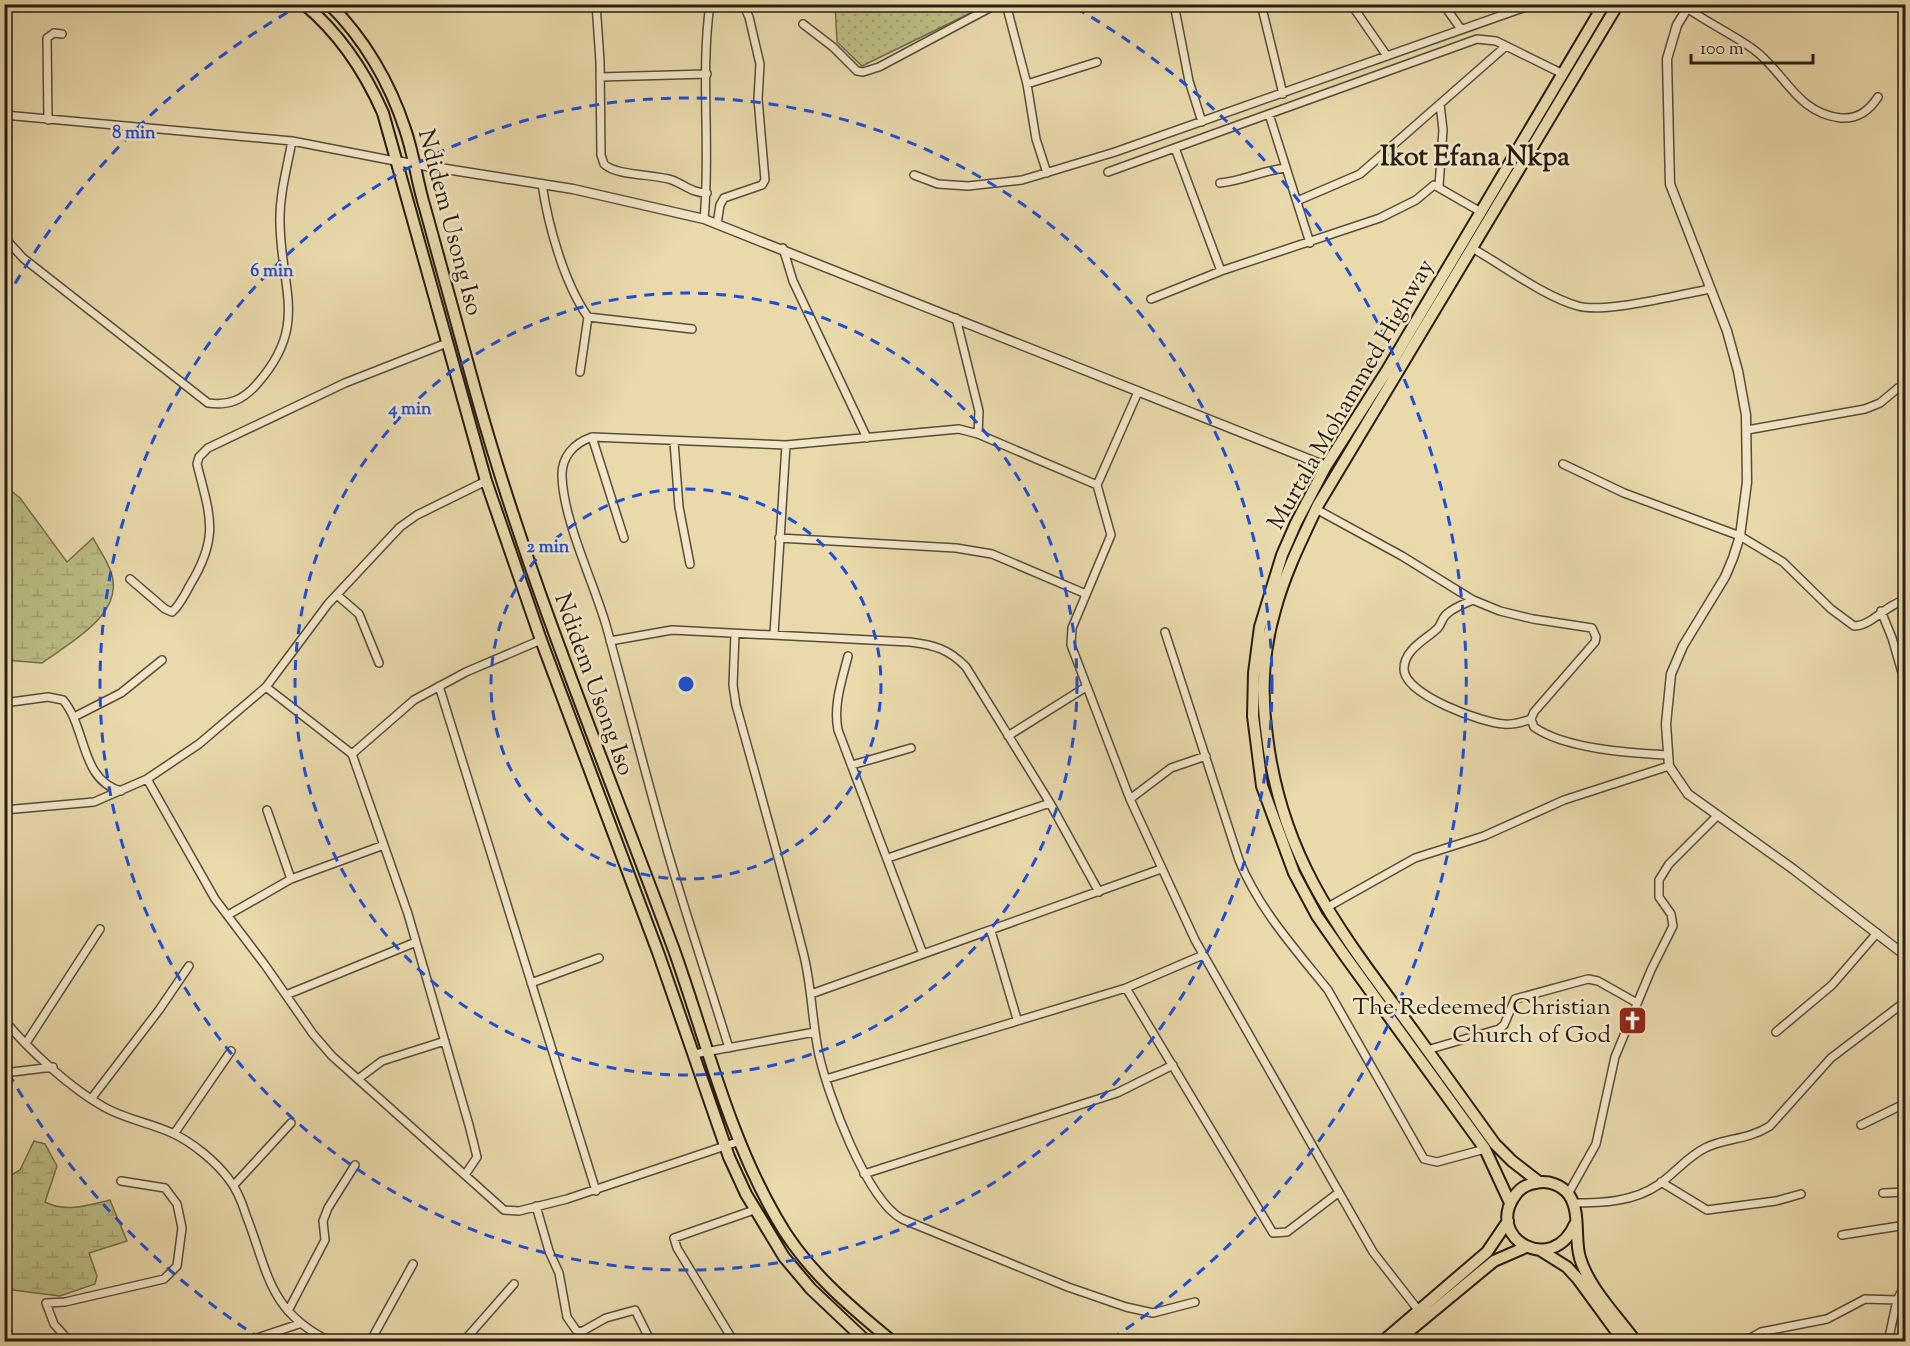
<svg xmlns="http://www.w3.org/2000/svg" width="1910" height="1346" viewBox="0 0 1910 1346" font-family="'Sorts Mill Goudy',serif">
<defs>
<pattern id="grass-dots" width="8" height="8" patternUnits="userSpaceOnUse" patternTransform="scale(1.5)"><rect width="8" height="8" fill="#bcbe85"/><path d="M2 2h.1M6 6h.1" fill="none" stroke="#a2a372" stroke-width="1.8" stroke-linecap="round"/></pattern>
<pattern id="wetland-marsh" width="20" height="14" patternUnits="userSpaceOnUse" patternTransform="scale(1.5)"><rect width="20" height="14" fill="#bcbe85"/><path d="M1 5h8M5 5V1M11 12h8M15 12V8" fill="none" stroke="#a2a372"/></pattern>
</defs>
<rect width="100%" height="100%" fill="#e9d9ab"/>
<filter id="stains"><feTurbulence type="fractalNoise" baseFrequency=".00333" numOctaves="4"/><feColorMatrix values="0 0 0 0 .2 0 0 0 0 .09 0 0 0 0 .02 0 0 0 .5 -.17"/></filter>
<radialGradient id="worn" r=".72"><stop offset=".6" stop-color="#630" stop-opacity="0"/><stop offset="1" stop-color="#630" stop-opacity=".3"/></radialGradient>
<path fill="url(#grass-dots)" stroke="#726e4c" stroke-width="1.5" d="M 835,5 L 835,4 L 987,5 L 862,66 L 837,42 Z"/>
<path fill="url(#wetland-marsh)" stroke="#726e4c" stroke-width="1.5" d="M 4,485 L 20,498 L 67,562 L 93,538 C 99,549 107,560 111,572 C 126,614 69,643 42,663 L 5,660 Z
M 34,1141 L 45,1144 L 57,1166 L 45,1202 C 66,1213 88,1205 110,1200 L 127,1241 L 89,1253 L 97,1276 L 95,1284 L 60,1296 L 5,1289 L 5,1175 L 10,1176 L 20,1170 Z"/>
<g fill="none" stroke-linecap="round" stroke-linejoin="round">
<defs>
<path id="minor" d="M 596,4 L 600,61 L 601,155 L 604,164 C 616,176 655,174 672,180 C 685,185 692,193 707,193
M 1006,4 L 1027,84 L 1036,139 L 1047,173
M 1174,4 L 1189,81 L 1202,122
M 1261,4 L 1283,94
M 1351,4 L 1387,56
M 1443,4 L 1461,29
M 1585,4 L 1599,13
M 1687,8 C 1708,23 1732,34 1753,49 C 1785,72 1796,113 1841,118 C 1858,119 1869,111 1878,97
M 803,24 L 833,47 L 857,71 L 863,72 L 879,67 L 997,4
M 600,77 L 707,74
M 1027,84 L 1097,62
M 1269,114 L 1310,243
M 4,115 L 292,141 L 395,161
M 48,120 L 47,38 L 54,33 L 62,34
M 1175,148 L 1221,271
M 1108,172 L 1477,39 L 1496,41 L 1563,74
M 914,175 L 938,184 L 968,186 L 1022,180 L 1115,152 L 1534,4
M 1220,183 C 1243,181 1263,170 1286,168
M 542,184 C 548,225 564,283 588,317 L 692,329
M 1439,186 L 1443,130 L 1440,104
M 1297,201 L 1360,174 L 1506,46
M 704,219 C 711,148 700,75 710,4
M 717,224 L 720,205 L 724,198 L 762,185 L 765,180 L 758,99 L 760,64 L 749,17 L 743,4
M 4,237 L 23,258 L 208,403 C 229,406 243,400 257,384 C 309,325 281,291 280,223 C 279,196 287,168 292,141
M 783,248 L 793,281 L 867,438
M 1472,248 C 1504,266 1543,296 1578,306 C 1606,314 1679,294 1711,289
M 1151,299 L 1221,271 L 1380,218 L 1416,200 L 1434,185 L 1481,212
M 956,318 L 979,411 L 978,434
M 580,372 L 588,317
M 1138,392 L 1097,485 L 1111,535 L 1072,628 L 1071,645 L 1130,799 L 1195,940 L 1373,1252 L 1419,1311
M 1747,430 L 1865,409 L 1880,403 L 1898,388
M 592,437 L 624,538
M 674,442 L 679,507 L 690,564
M 1563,464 L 1624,493 L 1740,536 L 1783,562 L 1831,609 L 1854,626 C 1872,626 1886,604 1906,600
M 1316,509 L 1402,556 L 1473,600 L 1500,611 L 1533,619 L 1592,628 L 1596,637 L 1595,642 L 1534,712 L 1531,719 L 1534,727 C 1565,749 1630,753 1667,755
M 779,538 L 956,548 L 992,554 L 1086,594
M 130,579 L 165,609 L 172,612 C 180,605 185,594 190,585 C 220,536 210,516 197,464 L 199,457 L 208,448 L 345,383 L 447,343
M 337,595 L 359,614 L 379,663
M 1473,600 C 1464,604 1455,607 1448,613 C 1442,617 1442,623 1438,628 C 1427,639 1404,649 1404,669 C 1404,695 1483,723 1504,724 C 1514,725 1523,722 1531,719
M 1881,611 L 1892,638 L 1906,686
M 1165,632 L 1239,860 C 1258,908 1296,950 1328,990 L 1424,1159 L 1437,1162 L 1485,1149
M 735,634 L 733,685 L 736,705 C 759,788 783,872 804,956 C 812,989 812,1022 819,1055 C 828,1095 866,1199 902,1219 L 1068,1287 L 1126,1307 L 1153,1313 L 1195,1302
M 774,634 L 786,445
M 610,641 L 672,630 L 910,642 C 934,645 949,649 966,667 L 1050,803 L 1099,892
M 848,656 C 842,680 833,705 838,730 L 923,954
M 439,686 L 596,1191
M 266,687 L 352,754 L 408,914 L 469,1125 L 477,1157 L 465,1175
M 4,703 L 48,697 L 63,700 C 87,728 80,780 121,791
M 74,717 L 121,693 L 162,660
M 1008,736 L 1086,687
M 1904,749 L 1906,748
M 352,754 L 414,700 L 466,672 L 541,640
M 852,765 L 911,748
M 147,779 L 215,899 L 265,965 L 313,1034 L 332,1056 L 504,1210 L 519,1211 L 567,1199 L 740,1141
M 1130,799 L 1171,768 L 1206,756
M 4,810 L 94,802 L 147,779 L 199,744 L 266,687 L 328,604 L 400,527 L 417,515 L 486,481
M 267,810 L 291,879
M 888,858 L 1050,803
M 1326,908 L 1415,858 L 1484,836 L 1564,800 L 1669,766
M 228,915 L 291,879 L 384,845
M 991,931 L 1017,1019
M 531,983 L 599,958
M 1126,988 L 1273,1233 L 1287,1232 L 1338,1193
M 811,994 L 1161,869
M 286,995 L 416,942
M 4,1020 C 29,1050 70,1088 104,1107 C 125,1119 150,1123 172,1133 C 192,1142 215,1161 228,1178 C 237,1189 242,1202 246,1215 C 269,1274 268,1311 331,1342
M 1776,1032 L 1832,985 L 1877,933
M 26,1043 L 100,929
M 729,1048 C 709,983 687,918 668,853 C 646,777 627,701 606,625 C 593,581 564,522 562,477 C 561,457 574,443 592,437 L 786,445 L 959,429 L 978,434 L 1097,485
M 1427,1050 L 1499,1029 L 1504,1025 L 1515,999 L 1588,979 L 1598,981 L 1637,1003
M 694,1054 L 815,1032
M 4,1073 L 53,1067
M 358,1079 L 382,1061 L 445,1041
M 826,1079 L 1126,988 L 1203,955
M 91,1099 L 159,1010 L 189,966
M 1861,1125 L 1906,1103
M 174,1134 L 231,1051
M 864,1174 L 1117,1093 L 1173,1065
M 1661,1182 L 1707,1210 L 1776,1201 L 1801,1194
M 234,1185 L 291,1123
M 1883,1193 L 1906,1192
M 1568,1194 L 1596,1144 L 1615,1057 L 1651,970 L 1673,926 L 1671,914 L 1659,897 L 1659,880 L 1669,864 L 1717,816
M 1573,1203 C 1602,1203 1633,1202 1658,1185 C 1674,1174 1687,1157 1705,1148 C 1727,1137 1746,1141 1770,1126 L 1831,1058 L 1906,1001
M 536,1206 L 549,1251 L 559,1273 L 567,1317 L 576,1330 L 581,1332 L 606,1318 L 635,1310 L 651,1342
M 1842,1235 L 1906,1225
M 288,1311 L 325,1240 L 323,1221 L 328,1208 L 355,1165
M 1895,1311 L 1906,1312
M 70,1342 L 54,1324 L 46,1303 L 65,1302 L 164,1279 L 177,1266 L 182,1228 L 177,1204 L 165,1188 L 121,1181
M 245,1342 L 299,1324
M 370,1342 L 413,1264
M 463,1342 L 514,1284
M 734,1342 L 677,1248 L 674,1238 L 754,1210
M 1743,1342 L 1761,1332 L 1827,1319 L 1865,1299 L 1897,1300
M 1888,1342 L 1897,1300 L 1906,1283"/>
<path id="tertiary" d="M 1690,4 L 1677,25 L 1667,59 L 1670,184 L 1727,331 L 1738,371 L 1746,415 L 1747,482 L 1740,536 L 1733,558 L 1725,577 L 1683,646 L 1671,674 L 1666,724 L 1669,766 L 1688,794 L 1793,869 L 1906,956
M 395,161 L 573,189 L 704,219 L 1326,466"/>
<path id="trunk" d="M 304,4 C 339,33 365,72 383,113 L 486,481 L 541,640 L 659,955 L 729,1157 L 746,1194 L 784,1257 L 811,1289 L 867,1342
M 329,4 C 364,38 390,83 405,129 C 414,155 417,182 425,208 C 441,267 458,327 474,386 C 527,579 605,763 674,950 C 706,1040 729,1137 777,1219 C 805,1269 849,1306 893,1342
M 1539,1182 L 1512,1161 L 1495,1144 C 1468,1107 1442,1070 1415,1033 C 1343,935 1282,862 1267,736 C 1261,695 1263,651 1275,610 C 1285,573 1302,539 1318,505 L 1618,4
M 1510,1203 L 1485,1149 L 1345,956 L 1317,916 L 1294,873 L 1262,786 L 1253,716 L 1254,673 L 1260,627 L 1282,555 L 1296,523 L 1326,466 L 1386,372 L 1604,4
M 1575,1224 C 1553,1276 1486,1239 1514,1197 C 1519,1189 1527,1184 1536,1183 C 1548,1180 1562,1185 1569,1195 C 1581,1212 1574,1238 1580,1258 C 1589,1288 1617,1316 1636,1342
M 1540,1250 L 1567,1267 L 1578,1279 L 1624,1342
M 1382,1342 L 1487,1252 L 1508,1221
M 1396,1342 L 1494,1261 L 1526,1247"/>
</defs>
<use href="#minor" stroke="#584d39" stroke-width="10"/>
<use href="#tertiary" stroke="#584d39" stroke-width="11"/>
<use href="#trunk" stroke="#271e13" stroke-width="14"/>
<use href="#minor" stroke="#f1e6c8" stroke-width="7"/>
<use href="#tertiary" stroke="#f1e6c8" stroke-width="8"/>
<use href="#trunk" stroke="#e9d9ab" stroke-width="10"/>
</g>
<g fill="none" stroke="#1d4ed8" stroke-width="3" stroke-dasharray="10 8">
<circle cx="686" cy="684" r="195"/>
<circle cx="686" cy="684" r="391"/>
<circle cx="686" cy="684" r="586"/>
<path d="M261 1339A781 781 0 0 1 6 1069M6 299A781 781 0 0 1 295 8M1076 8A781 781 0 0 1 1111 1339"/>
</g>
<defs>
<symbol id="church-square" viewBox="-11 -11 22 22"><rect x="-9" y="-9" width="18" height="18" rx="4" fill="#8f2418" stroke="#f1e6c8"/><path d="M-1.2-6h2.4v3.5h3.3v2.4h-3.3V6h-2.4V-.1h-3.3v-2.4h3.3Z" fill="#fff"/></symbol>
</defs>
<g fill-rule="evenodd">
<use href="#church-square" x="1616" y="1004" width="33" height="33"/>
</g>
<g text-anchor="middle" stroke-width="5" stroke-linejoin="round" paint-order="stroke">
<g font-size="24" fill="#271e13" stroke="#f1e6c8">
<text transform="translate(451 222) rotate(75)" y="8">Ndidem Usong Iso</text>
<text transform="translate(1350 394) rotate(-60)" y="8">Murtala Mohammed Highway</text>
<text transform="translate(595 684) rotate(70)" y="8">Ndidem Usong Iso</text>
</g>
<g font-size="24" fill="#271e13" stroke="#f1e6c8" text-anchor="end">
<text x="1611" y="1014">The Redeemed Christian<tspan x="1611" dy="28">Church of God</tspan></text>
</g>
<g font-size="27" font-weight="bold" fill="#271e13" stroke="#f1e6c8">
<text x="1475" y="165">Ikot Efana Nkpa</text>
</g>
</g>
<circle cx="686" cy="684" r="9" fill="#1d4ed8" stroke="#f1e6c8" stroke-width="3"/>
<g font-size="18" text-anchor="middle" font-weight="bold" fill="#1d4ed8" stroke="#f1e6c8" stroke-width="5" stroke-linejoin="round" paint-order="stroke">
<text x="134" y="138">8 min</text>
<text x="272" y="276">6 min</text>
<text x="410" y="414">4 min</text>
<text x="548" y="552">2 min</text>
</g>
<rect width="1910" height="1346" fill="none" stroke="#e9d9ab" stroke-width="24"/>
<rect x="6" y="6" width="1898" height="1334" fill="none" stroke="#271e13" stroke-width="3"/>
<rect x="12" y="12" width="1886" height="1322" fill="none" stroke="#271e13" stroke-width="1.5"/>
<path d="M1691 54v9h122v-9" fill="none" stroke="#271e13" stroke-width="3"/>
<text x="1700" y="54" font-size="18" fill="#271e13" stroke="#f1e6c8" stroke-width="4.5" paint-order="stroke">100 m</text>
<rect width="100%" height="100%" filter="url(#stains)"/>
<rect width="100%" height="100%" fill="url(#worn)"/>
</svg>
